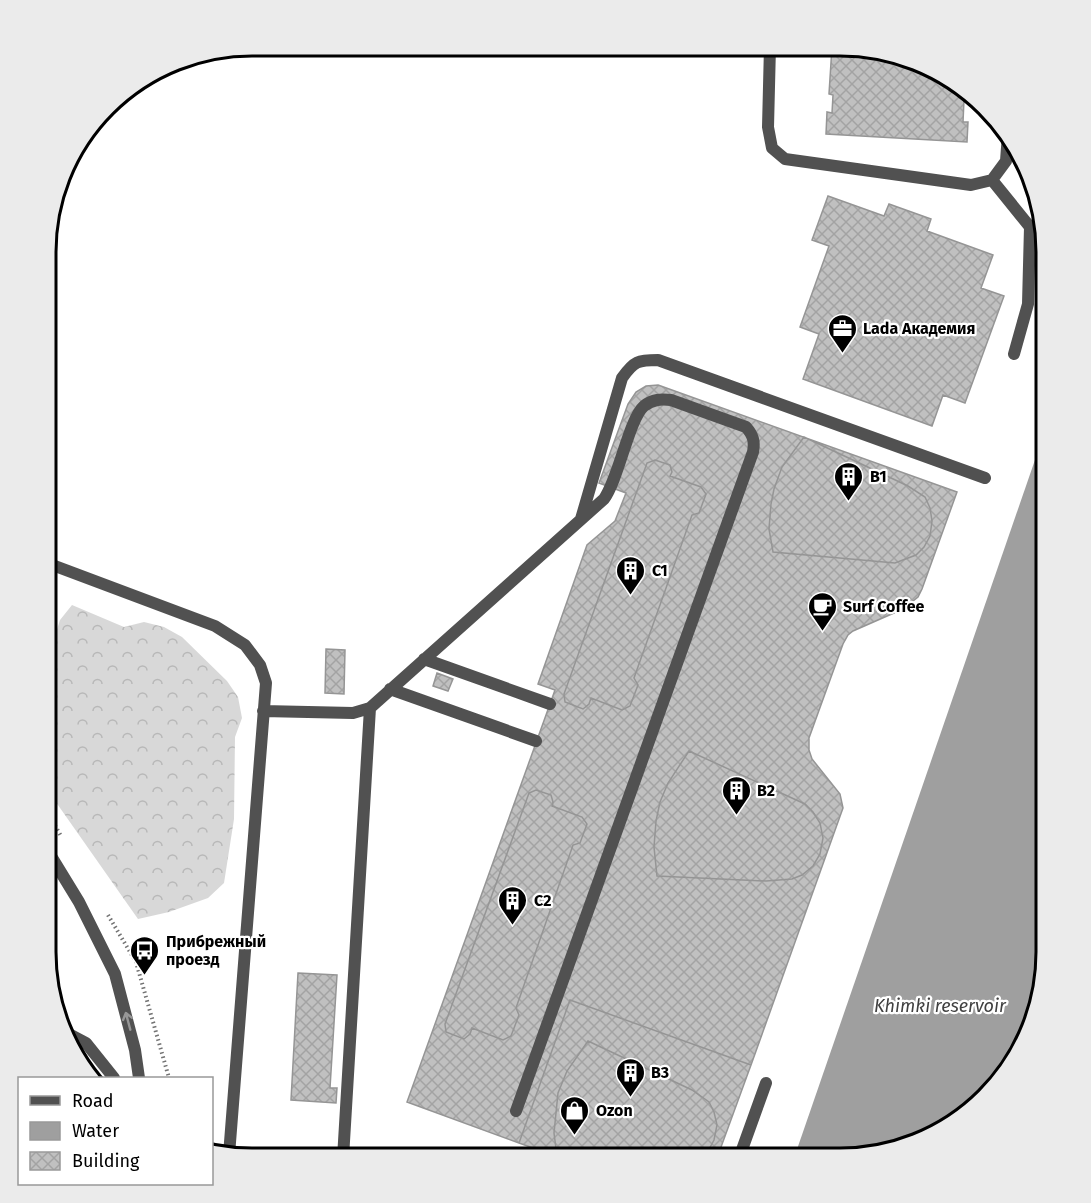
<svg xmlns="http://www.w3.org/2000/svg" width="1091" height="1203" viewBox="0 0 1091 1203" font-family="'Fira Sans',sans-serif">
<defs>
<pattern id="forest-crowns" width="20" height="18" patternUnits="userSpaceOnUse" patternTransform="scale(1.5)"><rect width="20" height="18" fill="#d8d8d8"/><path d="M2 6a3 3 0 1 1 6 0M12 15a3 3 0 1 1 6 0" fill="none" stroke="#b8b8b8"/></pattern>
<pattern id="building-cross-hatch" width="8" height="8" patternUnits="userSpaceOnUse" patternTransform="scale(1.5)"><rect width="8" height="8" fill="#c0c0c0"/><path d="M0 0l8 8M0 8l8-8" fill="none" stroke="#a3a3a3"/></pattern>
</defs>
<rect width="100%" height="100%" fill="#fff"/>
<path fill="url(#forest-crowns)" d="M 49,227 L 53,423 L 48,426 Z
M 72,605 L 124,627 L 144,622 L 164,627 L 182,637 L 227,681 L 238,697 L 242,718 L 235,737 L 234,819 L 224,883 L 208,898 L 169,912 L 138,919 L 46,788 L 47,644 L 54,639 L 60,620 Z"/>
<path fill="#9f9f9f" d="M 1046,428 L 1046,965 L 1019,1054 L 954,1123 L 853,1158 L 794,1158 Z"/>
<path fill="url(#building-cross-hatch)" stroke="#959595" stroke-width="1.5" d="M 832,47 L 866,47 L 943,73 L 968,96 L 968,101 L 964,100 L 963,122 L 968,122 L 967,142 L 826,134 L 827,112 L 832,113 L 833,95 L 829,94 Z
M 828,196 L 884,216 L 889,204 L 931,219 L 927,231 L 993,255 L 981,288 L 1004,296 L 965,403 L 943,395 L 932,426 L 803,379 L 819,334 L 800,327 L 829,246 L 812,240 Z
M 658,385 L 957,492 L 922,589 L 918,597 L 903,609 L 853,631 L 848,635 L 843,644 L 809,738 L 809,750 L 812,759 L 840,794 L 843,808 L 751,1065 L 570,1000 L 519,1143 L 407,1102 L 555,690 L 538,684 L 587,545 L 615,521 L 626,493 L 599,483 L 628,404 L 636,392 L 646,386 Z
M 804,437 L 908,486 L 925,497 L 930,508 L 932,521 L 930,536 L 924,547 L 916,555 L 895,563 L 773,552 L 769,529 L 771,504 L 774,489 L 782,467 Z
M 655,460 L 670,465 L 672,472 L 670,476 L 701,487 L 706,494 L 699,513 L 692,515 L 634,678 L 638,685 L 630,706 L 622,710 L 591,698 L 589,704 L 583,709 L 565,702 L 564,694 L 647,463 Z
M 326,649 L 345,650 L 344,694 L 325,693 Z
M 437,673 L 453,679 L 448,691 L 433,686 Z
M 689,751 L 805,804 L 813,812 L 820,823 L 823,838 L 820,854 L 813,866 L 802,875 L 792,879 L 766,881 L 657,876 L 654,847 L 656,821 L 660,802 L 668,783 Z
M 536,790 L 551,795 L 553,802 L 552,806 L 582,817 L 587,824 L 580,843 L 573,845 L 516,1008 L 519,1015 L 511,1036 L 503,1040 L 472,1028 L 470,1034 L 464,1039 L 446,1032 L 445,1024 L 529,793 Z
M 298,973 L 337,975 L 330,1088 L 337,1088 L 336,1103 L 291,1100 Z
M 570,1000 L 751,1065 L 717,1158 L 561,1158 L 519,1143 Z
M 588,1041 L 692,1090 L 709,1102 L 714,1112 L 717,1125 L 714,1140 L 708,1151 L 701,1158 L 557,1156 L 554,1133 L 558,1093 L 567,1071 Z"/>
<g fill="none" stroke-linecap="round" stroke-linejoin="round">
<path stroke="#737373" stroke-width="4" stroke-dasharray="1.5 3" stroke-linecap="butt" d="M 46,810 L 61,836
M 108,915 L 136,962 L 169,1078"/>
<path stroke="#515151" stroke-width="12" d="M 770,46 L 768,127 L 772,148 L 785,159 L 971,185 L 992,180 L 1006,161 L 1008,134
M 992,180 L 1030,227 L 1028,304 L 1014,354
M 581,519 L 622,378 C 634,361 638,360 658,360 L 985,478
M 47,563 L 215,626 L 245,645 L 260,665 L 266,683 L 229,1155
M 424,659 L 550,704
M 390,689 L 536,741
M 263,711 L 353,713 L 370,708 L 604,499 C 619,478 629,419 644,406 C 653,399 661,399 671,400 L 746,427 C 753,435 755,441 753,452 L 516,1111
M 343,1158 L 370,708
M 739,1158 L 766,1083"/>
<path stroke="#515151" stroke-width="12" d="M 46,848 L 79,902 L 115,974 L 135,1050 L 139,1078
M 69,1034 L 86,1043 L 114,1078"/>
</g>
<defs><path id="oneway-shaft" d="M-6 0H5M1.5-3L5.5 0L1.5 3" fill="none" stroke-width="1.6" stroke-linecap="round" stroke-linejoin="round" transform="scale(1.5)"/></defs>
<use stroke="#979797" href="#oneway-shaft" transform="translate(128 1021) rotate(-105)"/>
<defs>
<symbol id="office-pin" viewBox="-11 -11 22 30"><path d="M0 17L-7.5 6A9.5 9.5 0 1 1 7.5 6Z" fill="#000" stroke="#fff"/><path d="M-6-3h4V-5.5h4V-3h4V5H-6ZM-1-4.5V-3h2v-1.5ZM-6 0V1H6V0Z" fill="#fff"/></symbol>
<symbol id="building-pin" viewBox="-11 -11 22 30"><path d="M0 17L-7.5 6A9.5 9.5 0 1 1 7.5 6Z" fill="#000" stroke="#fff"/><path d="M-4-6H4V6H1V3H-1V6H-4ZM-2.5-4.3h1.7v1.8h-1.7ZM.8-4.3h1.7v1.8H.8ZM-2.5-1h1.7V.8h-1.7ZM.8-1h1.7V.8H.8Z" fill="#fff"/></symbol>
<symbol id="cafe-pin" viewBox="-11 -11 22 30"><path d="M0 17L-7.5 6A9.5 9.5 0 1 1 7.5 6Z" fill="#000" stroke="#fff"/><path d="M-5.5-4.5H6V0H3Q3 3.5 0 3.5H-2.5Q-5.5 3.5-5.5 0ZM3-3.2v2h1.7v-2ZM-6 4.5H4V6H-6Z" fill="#fff"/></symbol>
<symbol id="bus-pin" viewBox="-11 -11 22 30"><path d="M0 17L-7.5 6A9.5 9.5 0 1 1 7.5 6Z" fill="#000" stroke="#fff"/><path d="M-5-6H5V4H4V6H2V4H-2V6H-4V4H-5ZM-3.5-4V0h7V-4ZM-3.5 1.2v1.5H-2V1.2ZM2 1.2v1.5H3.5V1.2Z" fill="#fff"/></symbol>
<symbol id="shop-pin" viewBox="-11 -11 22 30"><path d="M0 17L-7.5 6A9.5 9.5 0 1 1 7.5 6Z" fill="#000" stroke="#fff"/><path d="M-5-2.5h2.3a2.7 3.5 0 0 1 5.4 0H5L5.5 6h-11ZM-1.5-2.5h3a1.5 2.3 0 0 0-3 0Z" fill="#fff"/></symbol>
</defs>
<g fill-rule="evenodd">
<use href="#office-pin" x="826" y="312" width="33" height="45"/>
<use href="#building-pin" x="832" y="460" width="33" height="45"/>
<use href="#building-pin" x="614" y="554" width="33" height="45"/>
<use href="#cafe-pin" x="806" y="590" width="33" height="45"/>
<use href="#building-pin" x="720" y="774" width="33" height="45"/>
<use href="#building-pin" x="496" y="884" width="33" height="45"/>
<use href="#bus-pin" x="128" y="934" width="33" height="45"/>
<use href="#building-pin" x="614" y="1056" width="33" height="45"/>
<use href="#shop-pin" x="558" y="1094" width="33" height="45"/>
</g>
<g text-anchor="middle" stroke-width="4.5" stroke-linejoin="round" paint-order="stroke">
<g font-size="16" font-weight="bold" fill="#000" stroke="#fff" text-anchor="start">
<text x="863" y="334">Lada Академия</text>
<text x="870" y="482">B1</text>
<text x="652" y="576">C1</text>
<text x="843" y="612">Surf Coffee</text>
<text x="757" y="796">B2</text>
<text x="534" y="906">C2</text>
<text x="166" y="947">Прибрежный<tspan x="166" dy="18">проезд</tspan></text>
<text x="651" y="1078">B3</text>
<text x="596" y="1116">Ozon</text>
</g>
<g font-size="18" font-style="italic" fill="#404040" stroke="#fff">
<text x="940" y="1012">Khimki reservoir</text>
</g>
</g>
<path d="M0 0H1091V1203H0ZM252 56H840A196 196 0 0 1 1036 252V952A196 196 0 0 1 840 1148H252A196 196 0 0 1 56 952V252A196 196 0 0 1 252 56Z" fill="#ebebeb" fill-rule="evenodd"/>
<path fill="none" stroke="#000" stroke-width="3" d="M252 56H840A196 196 0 0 1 1036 252V952A196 196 0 0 1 840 1148H252A196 196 0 0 1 56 952V252A196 196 0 0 1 252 56Z"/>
<rect x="18" y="1077" width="195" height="108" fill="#ffffff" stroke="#999999" stroke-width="1.5"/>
<rect x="30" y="1096" width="30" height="9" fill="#515151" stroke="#999999" stroke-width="1.5"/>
<text x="72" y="1107" font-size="18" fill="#000000">Road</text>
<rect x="30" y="1122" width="30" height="18" fill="#9f9f9f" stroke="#999999" stroke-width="1.5"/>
<text x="72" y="1137" font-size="18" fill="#000000">Water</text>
<rect x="30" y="1152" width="30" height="18" fill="url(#building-cross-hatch)" stroke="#999999" stroke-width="1.5"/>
<text x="72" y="1167" font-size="18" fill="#000000">Building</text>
</svg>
